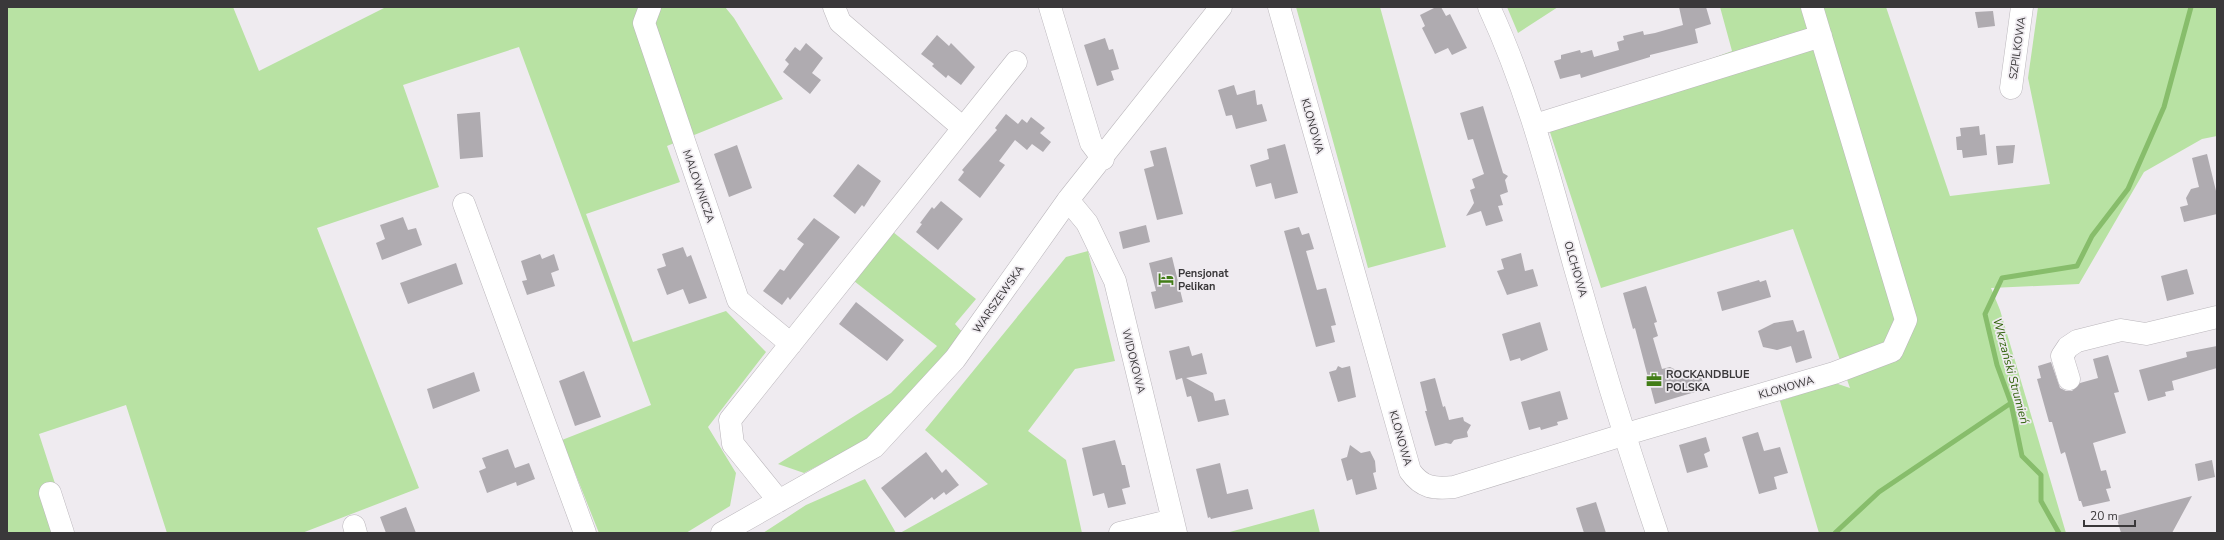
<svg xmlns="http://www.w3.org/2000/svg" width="2224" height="540" viewBox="0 0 2224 540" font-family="'Nunito Sans',sans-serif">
<rect width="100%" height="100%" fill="#efebf0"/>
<path fill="#b8e2a3" d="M 7,7 L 233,7 L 259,71 L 386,7 L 725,7 L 734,18 L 783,99 L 667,146 L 680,182 L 586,214 L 633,342 L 726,311 L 766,352 L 708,427 L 736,473 L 730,506 L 686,533 L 599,533 L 562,440 L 651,405 L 519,47 L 403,85 L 439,187 L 317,228 L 419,488 L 302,533 L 167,533 L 126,405 L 39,434 L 71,533 L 7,533 Z
M 1296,7 L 1380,7 L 1446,247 L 1368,268 Z
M 1507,7 L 1558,7 L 1518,33 Z
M 1720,7 L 1886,7 L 1950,196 L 2050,184 L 2028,78 L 2038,7 L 2217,7 L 2217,136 L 2202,139 L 2144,172 L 2079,284 L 1991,288 L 2000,310 L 2066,533 L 1819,533 L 1780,401 L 1835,383 L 1850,388 L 1793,229 L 1601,288 L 1546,120 L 1732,51 Z
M 893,232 L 976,299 L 955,324 L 964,334 L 869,439 L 804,473 L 778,464 L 891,393 L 937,346 L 854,281 Z
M 1088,251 L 1115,361 L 1075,369 L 1028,431 L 1066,460 L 1082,533 L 900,533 L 988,484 L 925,430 L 1066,257 Z
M 865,479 L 896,533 L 763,533 L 806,505 Z
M 1314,509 L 1320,533 L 1226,533 Z"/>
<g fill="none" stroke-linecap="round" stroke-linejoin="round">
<path stroke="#87bd6b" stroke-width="5" d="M 1835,533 L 1879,492 L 2011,403
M 2059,533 L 2041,501 L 2041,475 L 2022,456 L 2011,403 L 1997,365 L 1985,314 L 2002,278 L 2077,266 L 2092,236 L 2128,189 L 2164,107 L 2191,7"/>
</g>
<path fill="#afabb0" d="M 1436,7 L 1441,7 L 1446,16 L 1450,14 L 1467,48 L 1452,55 L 1448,48 L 1435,54 L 1422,28 L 1425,26 L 1420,15 Z
M 1679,7 L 1706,7 L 1711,24 L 1695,29 L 1698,43 L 1650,55 L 1650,57 L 1581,78 L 1580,74 L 1560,79 L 1554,61 L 1561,59 L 1561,55 L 1580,50 L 1581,53 L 1592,50 L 1594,57 L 1619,50 L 1617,42 L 1624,40 L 1623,36 L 1643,31 L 1644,35 L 1655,33 L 1683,25 Z
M 1993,11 L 1995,26 L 1978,28 L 1975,12 Z
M 937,35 L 949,46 L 951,43 L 975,67 L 961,85 L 948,75 L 946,78 L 932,66 L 934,64 L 921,54 Z
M 1105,38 L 1109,50 L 1113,49 L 1119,69 L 1111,71 L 1114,80 L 1097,86 L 1084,45 Z
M 806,43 L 823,58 L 812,73 L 821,80 L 810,94 L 783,72 L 789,64 L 785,60 L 795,47 L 800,51 Z
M 1234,85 L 1237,95 L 1255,90 L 1257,105 L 1262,104 L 1267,121 L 1236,129 L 1232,115 L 1226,116 L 1218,90 Z
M 1483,106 L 1503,173 L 1508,176 L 1505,180 L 1508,192 L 1500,195 L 1503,205 L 1498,206 L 1503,221 L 1486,226 L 1481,211 L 1466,216 L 1474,203 L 1470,190 L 1475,188 L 1472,179 L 1484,174 L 1473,139 L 1468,140 L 1460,113 Z
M 480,112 L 483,157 L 460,159 L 457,114 Z
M 1006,114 L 1018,124 L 1022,119 L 1027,123 L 1031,117 L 1045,128 L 1040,133 L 1051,142 L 1043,152 L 1032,144 L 1027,150 L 1015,140 L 999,161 L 1005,165 L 980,198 L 958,180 L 964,172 L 962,170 L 997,130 L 995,128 Z
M 1979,126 L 1980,135 L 1985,134 L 1987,155 L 1963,158 L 1962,150 L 1957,150 L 1956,137 L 1961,136 L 1960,128 Z
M 1285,144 L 1298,193 L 1275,199 L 1271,183 L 1256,187 L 1250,165 L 1269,159 L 1267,149 Z
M 737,145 L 752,188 L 729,197 L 714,154 Z
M 2015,145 L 2013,163 L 1998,165 L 1996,146 Z
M 1166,147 L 1183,214 L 1157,220 L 1144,169 L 1154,166 L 1150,151 Z
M 2207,154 L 2217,195 L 2217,214 L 2184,222 L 2180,207 L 2188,205 L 2186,198 L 2191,189 L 2199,187 L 2192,158 Z
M 858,164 L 881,181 L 864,207 L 862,205 L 855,214 L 833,196 Z
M 941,201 L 963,219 L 938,250 L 916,232 L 922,224 L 920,223 L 932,207 L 934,209 Z
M 403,217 L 408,230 L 416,228 L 422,245 L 382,260 L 376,243 L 385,239 L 380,225 Z
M 814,218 L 840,237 L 790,300 L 788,297 L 782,305 L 763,291 L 780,269 L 784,271 L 804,244 L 797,239 Z
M 1146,225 L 1150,242 L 1123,249 L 1119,232 Z
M 1299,227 L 1302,235 L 1309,233 L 1314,249 L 1306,251 L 1317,290 L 1326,288 L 1336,325 L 1331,326 L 1335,342 L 1316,347 L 1284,231 Z
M 683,247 L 687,257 L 691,255 L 707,298 L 689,304 L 683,289 L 667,295 L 657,269 L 666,266 L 662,254 Z
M 1521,253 L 1525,271 L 1533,269 L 1538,286 L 1507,295 L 1497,271 L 1504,269 L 1501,259 Z
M 540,254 L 542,259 L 554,254 L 559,270 L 551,273 L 555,286 L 527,295 L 522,281 L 527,280 L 521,261 Z
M 1172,257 L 1183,302 L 1155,309 L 1151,292 L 1156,291 L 1149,263 Z
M 456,263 L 463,284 L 408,304 L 400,283 Z
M 2187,269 L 2194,294 L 2167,301 L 2161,276 Z
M 1759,280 L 1760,282 L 1766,280 L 1771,297 L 1722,311 L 1717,292 Z
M 1646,286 L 1657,322 L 1654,323 L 1658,336 L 1653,338 L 1662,369 L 1670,367 L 1678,371 L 1680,379 L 1700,373 L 1705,389 L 1655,404 L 1635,328 L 1633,329 L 1623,293 Z
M 856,302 L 904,340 L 887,361 L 839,324 Z
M 1793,320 L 1797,332 L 1804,330 L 1812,358 L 1796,363 L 1791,346 L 1777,350 L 1763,347 L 1758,331 L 1774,323 Z
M 1540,322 L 1548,350 L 1521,361 L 1520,358 L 1510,361 L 1502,334 Z
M 1189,346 L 1192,356 L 1202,353 L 1207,374 L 1186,378 L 1213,393 L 1215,401 L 1225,399 L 1229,415 L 1198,422 L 1191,396 L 1187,397 L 1182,378 L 1176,380 L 1169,351 Z
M 2217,346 L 2217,368 L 2172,381 L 2174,390 L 2165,392 L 2166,396 L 2148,401 L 2139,370 L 2187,357 L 2186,352 Z
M 2108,355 L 2119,392 L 2114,393 L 2126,433 L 2093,443 L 2101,471 L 2106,470 L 2111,488 L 2106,489 L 2110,501 L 2083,507 L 2081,501 L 2079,501 L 2065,452 L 2061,454 L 2052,422 L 2049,422 L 2037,379 L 2041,378 L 2038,366 L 2051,362 L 2060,388 L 2066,391 L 2072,391 L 2080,383 L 2098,378 L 2093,359 Z
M 1338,366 L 1342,368 L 1350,366 L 1356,397 L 1338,402 L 1329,372 L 1336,370 Z
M 584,371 L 601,417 L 575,426 L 559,381 Z
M 474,372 L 480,391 L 433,409 L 427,389 Z
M 1435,378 L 1443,407 L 1445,406 L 1449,420 L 1463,417 L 1464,421 L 1471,425 L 1467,432 L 1468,437 L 1454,440 L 1451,444 L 1446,443 L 1435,446 L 1425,411 L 1427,411 L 1420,382 Z
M 1560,391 L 1568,419 L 1557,422 L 1558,425 L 1541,430 L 1540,427 L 1529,430 L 1521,402 Z
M 1758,432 L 1764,451 L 1780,447 L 1788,473 L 1774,477 L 1777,489 L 1759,494 L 1742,437 Z
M 1706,437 L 1710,451 L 1704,454 L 1708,467 L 1687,473 L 1679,445 Z
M 1115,440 L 1122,465 L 1125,465 L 1130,487 L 1122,489 L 1126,504 L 1108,508 L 1104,493 L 1093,496 L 1082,448 Z
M 1350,445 L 1361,453 L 1370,451 L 1375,461 L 1376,472 L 1373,473 L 1377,489 L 1356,495 L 1352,479 L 1347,481 L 1341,459 L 1347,457 Z
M 508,449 L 515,468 L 529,463 L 535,479 L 517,486 L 516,482 L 487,493 L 479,471 L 486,468 L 482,458 Z
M 926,452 L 942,473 L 946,469 L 959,485 L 946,495 L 944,492 L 934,500 L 932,497 L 905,518 L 881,488 Z
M 2212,460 L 2215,477 L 2198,481 L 2195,464 Z
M 1220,463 L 1227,494 L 1248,489 L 1253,509 L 1211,519 L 1210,517 L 1208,518 L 1196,469 Z
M 2192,496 L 2172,533 L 2121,533 L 2116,516 Z
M 1596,502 L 1606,533 L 1584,533 L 1576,508 Z
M 406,507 L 416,533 L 386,533 L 380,517 Z"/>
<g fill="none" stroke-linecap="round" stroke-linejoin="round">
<defs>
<path id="minor" d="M 650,7 L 644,23 L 738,300 L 791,344
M 834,7 L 840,22 L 963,128
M 1050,7 L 1091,143 L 1103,159
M 1279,7 L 1410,471 C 1422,488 1434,489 1454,487 L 1623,435 L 1834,373 L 1892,351 L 1906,320 L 1812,7
M 1489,7 C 1528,91 1550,179 1575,268 C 1600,357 1627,445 1657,533
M 2011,88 L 2022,7
M 1535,125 L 1821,36
M 1068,200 L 1087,223 L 1115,281 L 1176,533
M 464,204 L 585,533
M 2069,379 L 2062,356 L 2068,347 L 2077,341 L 2121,330 L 2146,334 L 2217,317
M 50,493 L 63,533
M 779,501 L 733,444 L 730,420 L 1016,62
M 354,526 L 356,533
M 722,533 L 874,447 L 955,359 L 1068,200 L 1221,7
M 1120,533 L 1173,520"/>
</defs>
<use href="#minor" stroke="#bbb7bc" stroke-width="23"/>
<use href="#minor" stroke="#fff" stroke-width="22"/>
</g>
<defs>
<symbol id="hotel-bare" viewBox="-9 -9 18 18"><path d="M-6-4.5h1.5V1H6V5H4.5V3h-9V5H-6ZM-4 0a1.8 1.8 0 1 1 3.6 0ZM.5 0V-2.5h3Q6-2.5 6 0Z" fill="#427d17" stroke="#efebf0" stroke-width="2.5" paint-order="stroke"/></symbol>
<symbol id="office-bare" viewBox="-9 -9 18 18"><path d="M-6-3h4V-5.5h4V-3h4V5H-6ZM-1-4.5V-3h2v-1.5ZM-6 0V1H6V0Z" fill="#427d17" stroke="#efebf0" stroke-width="2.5" paint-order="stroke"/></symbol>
</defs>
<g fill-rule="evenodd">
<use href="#hotel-bare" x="1155" y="268" width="22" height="22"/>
<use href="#office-bare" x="1643" y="369" width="22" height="22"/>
</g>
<g text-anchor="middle" stroke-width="3.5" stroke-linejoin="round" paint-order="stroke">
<g font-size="11" fill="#3a383a" stroke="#efebf0">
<text transform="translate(2017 48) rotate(-82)" y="4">SZPILKOWA</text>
<text transform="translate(1313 126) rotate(74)" y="4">KLONOWA</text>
<text transform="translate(699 186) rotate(71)" y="4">MALOWNICZA</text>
<text transform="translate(1576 269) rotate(74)" y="4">OLCHOWA</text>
<text transform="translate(998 299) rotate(-55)" y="4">WARSZEWSKA</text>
<text transform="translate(1134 361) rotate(76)" y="4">WIDOKOWA</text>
<text transform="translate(1786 387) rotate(-16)" y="4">KLONOWA</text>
<text transform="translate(1401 438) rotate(74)" y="4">KLONOWA</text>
</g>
<g font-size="11" font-weight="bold" fill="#3a383a" stroke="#efebf0" text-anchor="start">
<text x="1178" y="277">Pensjonat<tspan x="1178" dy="13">Pelikan</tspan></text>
<text x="1666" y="378">ROCKANDBLUE<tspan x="1666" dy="13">POLSKA</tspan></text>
</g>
<g font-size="12" font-style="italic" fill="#32630d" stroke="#efebf0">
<text transform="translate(2011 371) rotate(75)" y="4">Wkrzański Strumień</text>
</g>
</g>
<rect width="2224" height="540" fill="none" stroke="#3a383a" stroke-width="16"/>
<path d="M2084 520v6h51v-6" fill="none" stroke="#3a383a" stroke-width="2"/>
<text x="2090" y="520" font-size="12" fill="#3a383a" stroke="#efebf0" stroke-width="3" paint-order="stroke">20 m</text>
</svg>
